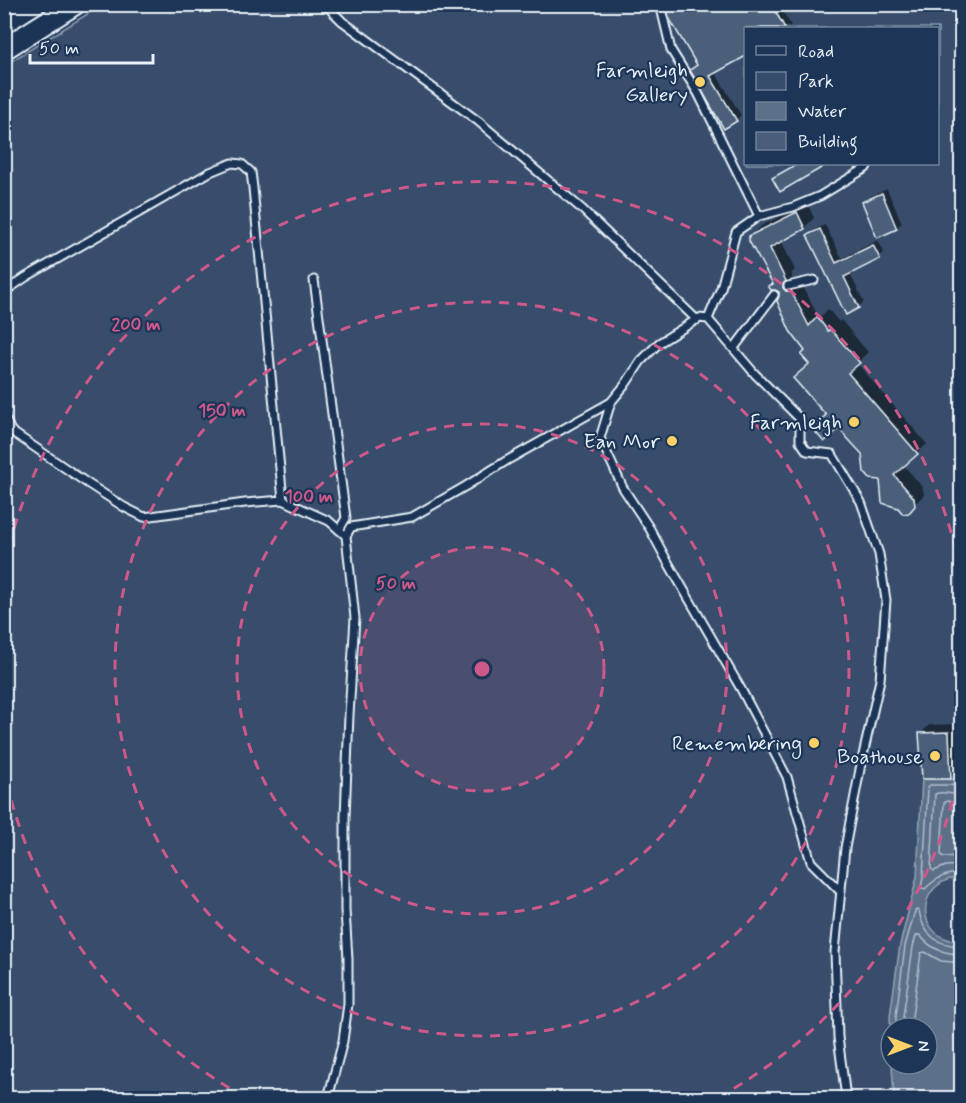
<svg xmlns="http://www.w3.org/2000/svg" width="966" height="1103" viewBox="0 0 966 1103" font-family="Mynerve,sans-serif">
<rect width="100%" height="100%" fill="#1d3557"/>
<filter id="ink" filterUnits="userSpaceOnUse"><feTurbulence type="fractalNoise" baseFrequency=".0167" numOctaves="2"/><feDisplacementMap in="SourceGraphic" scale="12" xChannelSelector="R" yChannelSelector="G"/><feConvolveMatrix kernelMatrix="1 2 1 2 8 2 1 2 1" color-interpolation-filters="sRGB"/></filter>
<g filter="url(#ink)">
<path fill="#374d6c" stroke="#909fb2" stroke-width="1.5" fill-rule="evenodd" d="M 102,5 L 961,5 L 961,1098 L 5,1098 L 5,65 ZM 746,28 L 938,28 L 938,164 L 746,164 ZM 891,1028 L 927,1028 L 927,1064 L 891,1064 Z"/>
<path fill="#5d7089" stroke="#95a4b5" stroke-width="1.5" d="M 922,779 L 951,779 L 961,782 L 961,879 C 957,879 952,878 947,880 C 919,891 918,929 947,939 C 951,941 957,940 961,940 L 961,1098 L 894,1098 L 892,1064 L 927,1064 L 927,1028 L 891,1028 L 891,1047 L 890,1016 L 900,945 L 917,877 Z"/>
<path fill="#0007" d="M 679,4 L 778,4 L 791,25 L 787,28 L 746,28 L 715,72 L 741,115 L 736,120 L 692,70 L 698,64 L 669,12 Z
M 796,164 L 825,164 L 781,190 L 774,179 L 779,174 Z
M 887,189 L 902,223 L 896,228 L 864,202 L 869,197 Z
M 807,203 L 814,218 L 804,228 L 781,240 L 795,270 L 792,273 L 792,278 L 796,282 L 801,282 L 819,318 L 828,309 L 839,322 L 841,320 L 868,352 L 857,363 L 927,444 L 904,465 L 923,488 L 924,495 L 908,511 L 863,454 L 828,415 L 810,363 L 780,291 L 770,286 L 774,282 L 751,236 L 761,226 Z
M 825,225 L 842,258 L 878,240 L 884,252 L 879,258 L 849,272 L 864,302 L 858,307 L 809,236 L 814,230 Z
M 957,724 L 959,769 L 950,777 L 920,734 L 929,725 Z"/>
<g fill="none" stroke-linecap="round" stroke-linejoin="round">
<path stroke="#b0bdcc" stroke-width="1.5" d="M 962,787 L 950,785 L 930,785 L 928,787 L 923,877 L 921,888 L 925,889 C 936,878 946,873 962,873
M 962,795 C 952,795 943,790 935,794 L 931,869 L 934,871 L 946,866 L 962,865
M 962,804 L 947,801 L 944,803 L 941,854 L 943,857 L 962,856
M 896,1028 L 896,1016 L 905,946 L 915,911 L 917,910 L 919,911 C 923,935 938,946 962,946
M 904,1028 L 903,1017 L 913,947 L 916,936 L 920,935 C 930,949 945,954 962,954
M 913,1028 L 912,1017 L 921,953 L 925,952 L 941,961 L 962,963"/>
</g>
<path fill="#495e7a" stroke="#e8f1f8" stroke-width="1.5" d="M 680,4 L 771,4 L 785,28 L 746,28 L 746,56 L 710,76 L 737,121 L 724,129 L 690,70 L 697,65 L 669,18 L 668,12 Z
M 797,164 L 828,164 L 780,192 L 772,178 Z
M 882,193 L 897,229 L 877,238 L 862,202 Z
M 797,212 L 805,229 L 770,248 L 786,281 L 783,284 L 783,288 L 786,291 L 791,291 L 809,326 L 817,317 L 828,331 L 830,329 L 860,363 L 848,373 L 918,454 L 894,475 L 914,498 L 915,506 L 909,513 L 903,514 L 898,508 L 882,503 L 880,480 L 870,479 L 864,472 L 862,454 L 839,429 L 824,442 L 812,428 L 826,415 L 793,378 L 809,364 L 801,355 L 805,351 L 790,331 L 777,301 L 779,296 L 779,292 L 775,290 L 771,290 L 768,286 L 773,284 L 749,241 L 749,236 Z
M 820,229 L 836,263 L 873,245 L 880,259 L 844,277 L 859,308 L 846,315 L 807,235 Z
M 949,732 L 951,779 L 922,779 L 919,733 Z"/>
<g fill="none" stroke-linecap="round" stroke-linejoin="round">
<defs>
<path id="lane" d="M 325,4 L 342,21 L 478,121 L 583,210 L 697,320
M 660,4 L 671,50 L 698,93 L 759,216
M 314,280 L 346,518 L 339,530
M 788,286 L 814,280
M 4,292 L 26,277 L 210,172 L 232,163 L 242,164 L 251,172 L 253,188 L 283,500
M 708,319 L 721,288 L 736,232 L 759,216 L 793,207 L 820,196 L 866,168 L 868,164
M 734,348 L 774,295
M 4,412 L 5,418 L 11,431 L 87,483 L 124,507 L 144,517 L 245,503 L 283,500 L 329,521 L 346,536 L 355,618 L 349,715 L 345,817 L 345,910 L 348,959 L 348,1004 L 343,1041 L 328,1098
M 346,536 L 351,527 L 412,517 L 466,486 L 506,461 L 611,402
M 841,892 L 811,862 L 787,777 L 741,689 L 666,559 L 650,529 L 623,488 L 600,438 L 611,402 L 625,385 L 641,361 L 659,343 L 699,318 L 708,319 L 755,374 L 800,419 L 800,441 L 807,451 L 832,454 L 861,502 L 879,554 L 886,600 L 880,680 L 861,764 L 845,848 L 835,952 L 838,1037 L 846,1098"/>
<path id="secondary" d="M 4,49 L 75,4"/>
</defs>
<use href="#lane" stroke="#e8f1f8" stroke-width="11"/>
<use href="#secondary" stroke="#e8f1f8" stroke-width="24"/>
<use href="#lane" stroke="#1d3557" stroke-width="7"/>
<use href="#secondary" stroke="#1d3557" stroke-width="20"/>
</g>
</g>
<circle cx="482" cy="669" r="122" fill="#cd598a" fill-opacity=".12"/>
<g fill="none" stroke="#cd598a" stroke-width="3" stroke-dasharray="10 8">
<circle cx="482" cy="669" r="122"/>
<circle cx="482" cy="669" r="245"/>
<circle cx="482" cy="669" r="367"/>
<path d="M961 766A489 489 0 0 1 719 1097M245 1097A489 489 0 0 1 5 775M5 563A489 489 0 0 1 961 572"/>
</g>
<g fill="#ffd166" stroke="#1d3557" stroke-width="2">
<circle cx="700" cy="82" r="6"/>
<circle cx="854" cy="422" r="6"/>
<circle cx="672" cy="441" r="6"/>
<circle cx="814" cy="743" r="6"/>
<circle cx="935" cy="756" r="6"/>
</g>
<g text-anchor="middle" stroke-width="4.5" stroke-linejoin="round" paint-order="stroke">
<g font-size="21" fill="#e8f1f8" stroke="#1d3557" text-anchor="end">
<text x="688" y="77">Farmleigh<tspan x="688" dy="24">Gallery</tspan></text>
<text x="842" y="429">Farmleigh</text>
<text x="660" y="448">Ean Mor</text>
<text x="802" y="750">Remembering</text>
<text x="923" y="763">Boathouse</text>
</g>
</g>
<circle cx="482" cy="669" r="9" fill="#cd598a" stroke="#1d3557" stroke-width="3"/>
<g font-size="18" text-anchor="middle" font-weight="bold" fill="#cd598a" stroke="#1d3557" stroke-width="4.5" stroke-linejoin="round" paint-order="stroke">
<text x="136" y="330">200 m</text>
<text x="222" y="416">150 m</text>
<text x="309" y="502">100 m</text>
<text x="396" y="589">50 m</text>
</g>
<rect width="966" height="1103" fill="none" stroke="#1d3557" stroke-width="24"/>
<rect x="12" y="12" width="942" height="1079" fill="none" stroke="#e8f1f8" stroke-width="2" filter="url(#ink)"/>
<rect x="744" y="27" width="195" height="138" fill="#1d3557" stroke="#6e8097" stroke-width="1.5"/>
<rect x="756" y="46" width="30" height="9" fill="#1d3557" stroke="#6e8097" stroke-width="1.5"/>
<text x="798" y="57" font-size="18" fill="#e8f1f8">Road</text>
<rect x="756" y="72" width="30" height="18" fill="#374d6c" stroke="#6e8097" stroke-width="1.5"/>
<text x="798" y="87" font-size="18" fill="#e8f1f8">Park</text>
<rect x="756" y="102" width="30" height="18" fill="#5d7089" stroke="#6e8097" stroke-width="1.5"/>
<text x="798" y="117" font-size="18" fill="#e8f1f8">Water</text>
<rect x="756" y="132" width="30" height="18" fill="#495e7a" stroke="#6e8097" stroke-width="1.5"/>
<text x="798" y="147" font-size="18" fill="#e8f1f8">Building</text>
<g transform="translate(909 1046) rotate(90)"><circle r="28" fill="#1d3557" stroke="#6e8097" stroke-width="1.5"/>
<path d="M0-4.5L10 22L0 15L-10 22Z" fill="#ffd166"/>
<text y="-9" font-size="16" font-weight="bold" text-anchor="middle" fill="#e8f1f8">N</text>
</g>
<path d="M30 54v9h123v-9" fill="none" stroke="#e8f1f8" stroke-width="3"/>
<text x="39" y="54" font-size="18" fill="#e8f1f8" stroke="#1d3557" stroke-width="4.5" paint-order="stroke">50 m</text>
</svg>
